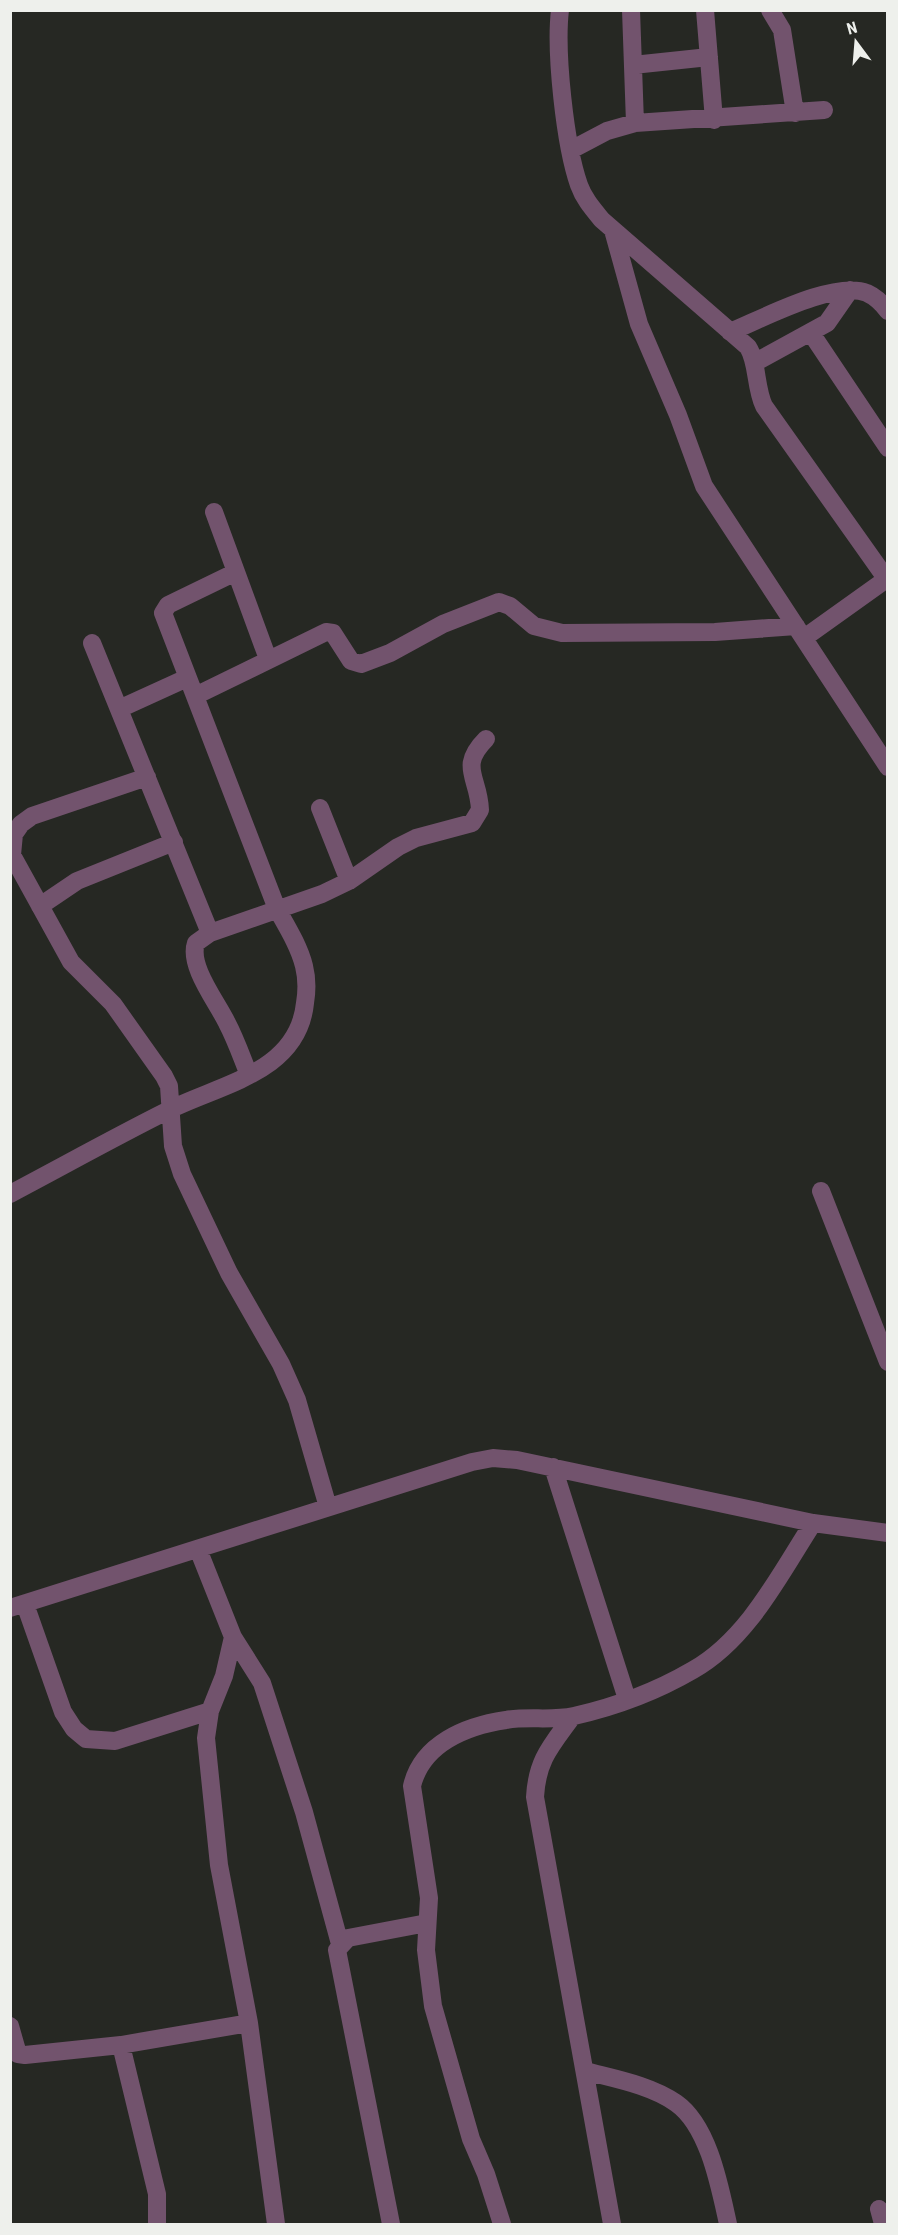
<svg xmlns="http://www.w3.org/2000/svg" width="898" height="2235" viewBox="0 0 898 2235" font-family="'Roboto Condensed',sans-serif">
<rect width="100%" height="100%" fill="#262823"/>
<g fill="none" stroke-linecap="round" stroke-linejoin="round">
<path stroke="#72536d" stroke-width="18" d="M 560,10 C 555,52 565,145 579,185 C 584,199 593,209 602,220 L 748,347 C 758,363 755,387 764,406 L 888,581
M 631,10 L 635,123
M 705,10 L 714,120
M 770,10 L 782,30 L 795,113
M 633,65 L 709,57
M 571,150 L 607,131 L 635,123 L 824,110
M 613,230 L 639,324 L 678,415 L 704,486 L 888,767
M 730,332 C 762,319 834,280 867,293 C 876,297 882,303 888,311
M 811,333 L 888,448
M 754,363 L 827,323 L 850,290
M 214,512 L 268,659
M 804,638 L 888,578
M 92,643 L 210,933
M 195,696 L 326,632 L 333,633 L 351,661 L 361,664 L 390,653 L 443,624 L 499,602 L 510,606 L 534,626 L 562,633 L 715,632 L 796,626
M 119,709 L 187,678
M 147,777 L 32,816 L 21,824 L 14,834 L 12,855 L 71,962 L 113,1004 L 164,1076 L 169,1086 L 173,1146 L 182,1174 L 229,1273 L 281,1364 L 297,1400 L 328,1507
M 320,808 L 349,881
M 40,906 L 77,881 L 174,842
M 249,1075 C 242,1058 236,1040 227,1023 C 217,1002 188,966 196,943 L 210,933 L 322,894 L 349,881 L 398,847 L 416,838 L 472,823 L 480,810 C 479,777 458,767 486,739
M 821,1191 L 888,1362
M 10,1194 C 63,1166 115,1137 167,1111 C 220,1084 298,1073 305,1003 C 307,991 307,978 304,966 C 299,946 287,927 277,909 L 163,613 L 168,605 L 236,572
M 553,1467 L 627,1699
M 198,1549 L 233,1637 L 262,1683 L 304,1812 L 340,1944
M 25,1604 L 63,1712 L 74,1729 L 86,1739 L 115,1741 L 210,1711
M 10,1608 L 472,1462 L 493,1458 L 517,1460 L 813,1523 L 888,1533
M 233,1637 L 224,1676 L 210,1711 L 206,1738 L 219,1865 L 249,2023 L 276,2224
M 572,1717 C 551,1746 537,1760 535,1797 L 612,2224
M 10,2026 L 18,2054 L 25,2055 L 121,2045 L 249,2023
M 121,2045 L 157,2194 L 157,2224
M 585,2071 C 615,2079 650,2085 676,2103 C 709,2126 720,2188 728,2224
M 879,2209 L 883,2224
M 391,2224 L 337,1950 L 348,1938 L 427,1923
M 502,2224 L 486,2174 L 471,2139 L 433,2006 L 426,1950 L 429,1898 L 412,1786 C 422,1744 465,1726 506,1720 C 528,1716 552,1721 574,1716 C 614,1707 657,1691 693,1670 C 748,1639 780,1574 813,1523"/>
</g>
<rect width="898" height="2235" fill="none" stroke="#eef0ec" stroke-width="24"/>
<g transform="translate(856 42) rotate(344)" stroke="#262823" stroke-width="4.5" paint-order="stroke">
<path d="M0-4.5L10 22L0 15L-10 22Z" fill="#eef0ec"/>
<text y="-9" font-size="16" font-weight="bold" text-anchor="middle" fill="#eef0ec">N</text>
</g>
</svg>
